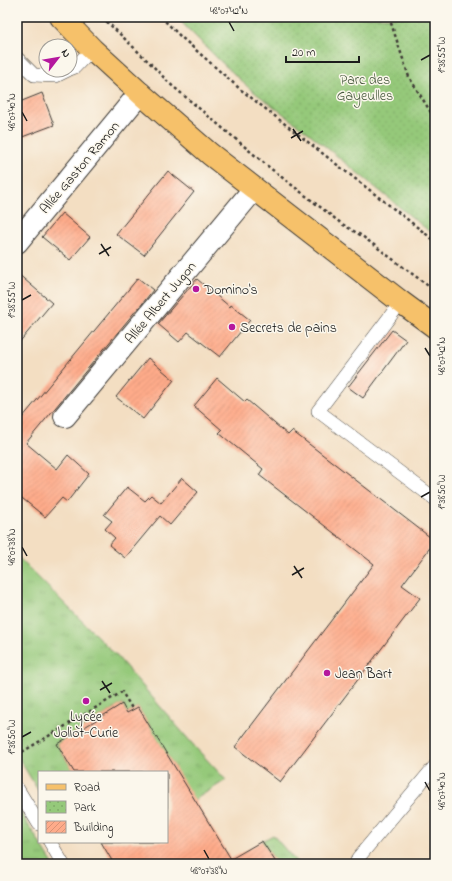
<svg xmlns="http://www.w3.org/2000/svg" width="452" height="881" viewBox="0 0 452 881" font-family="'Indie Flower',sans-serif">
<defs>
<pattern id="grass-tufts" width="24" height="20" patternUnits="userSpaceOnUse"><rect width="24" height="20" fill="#95c97a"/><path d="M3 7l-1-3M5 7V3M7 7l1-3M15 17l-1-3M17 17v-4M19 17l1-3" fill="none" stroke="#80ac69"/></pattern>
<pattern id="park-dots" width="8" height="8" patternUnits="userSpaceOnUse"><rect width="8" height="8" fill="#95c97a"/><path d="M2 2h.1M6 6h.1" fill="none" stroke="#80ac69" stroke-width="1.8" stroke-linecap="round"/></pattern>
<pattern id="building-hatch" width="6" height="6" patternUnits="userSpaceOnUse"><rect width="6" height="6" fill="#feab8a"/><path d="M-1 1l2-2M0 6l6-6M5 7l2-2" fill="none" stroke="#d99376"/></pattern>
</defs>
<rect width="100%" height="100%" fill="#fbf7ec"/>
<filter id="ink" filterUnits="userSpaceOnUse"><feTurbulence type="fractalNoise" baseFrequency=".025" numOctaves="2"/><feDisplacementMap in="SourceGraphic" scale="8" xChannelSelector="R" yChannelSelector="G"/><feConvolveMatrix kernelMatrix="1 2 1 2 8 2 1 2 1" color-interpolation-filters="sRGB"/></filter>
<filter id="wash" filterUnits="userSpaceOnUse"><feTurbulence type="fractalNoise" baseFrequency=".012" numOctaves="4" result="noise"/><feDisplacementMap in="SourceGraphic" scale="16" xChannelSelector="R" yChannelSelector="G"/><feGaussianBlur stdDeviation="0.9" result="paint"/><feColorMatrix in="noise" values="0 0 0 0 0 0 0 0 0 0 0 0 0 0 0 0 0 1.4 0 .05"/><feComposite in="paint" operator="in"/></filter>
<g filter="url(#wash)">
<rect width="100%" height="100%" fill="#f3dec2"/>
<path fill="url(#grass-tufts)" stroke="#58724b" d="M 17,556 L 115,654 L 196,748 L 226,780 L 194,800 L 138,707 L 127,713 L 122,704 L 57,744 L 74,772 L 39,772 L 39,792 L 17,755 Z
M 17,807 L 53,864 L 17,864 Z
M 273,835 L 298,864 L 277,864 L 262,841 Z"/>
<path fill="url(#park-dots)" stroke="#58724b" d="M 176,17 L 435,17 L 435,236 L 310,134 L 249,88 L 217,58 Z"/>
<g id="blocks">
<path fill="url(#building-hatch)" d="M 42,93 L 54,125 L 17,139 L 17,103 Z
M 168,171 L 194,192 L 144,255 L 116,234 Z
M 62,213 L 90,237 L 70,260 L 42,237 Z
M 17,273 L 52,303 L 17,345 Z
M 138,278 L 153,290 L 139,308 L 138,308 L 26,443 L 57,469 L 68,455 L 89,474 L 67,502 L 62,498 L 45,517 L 17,494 L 17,424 Z
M 197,279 L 230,307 L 231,305 L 250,320 L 220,357 L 188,332 L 179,342 L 158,324 Z
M 392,330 L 406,340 L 363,398 L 348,387 Z
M 148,358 L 174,380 L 143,419 L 116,397 Z
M 217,378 L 245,402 L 247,400 L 288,435 L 292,431 L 435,541 L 402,585 L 420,598 L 280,782 L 235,747 L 374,564 L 259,475 L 263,469 L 219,433 L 222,430 L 194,406 Z
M 182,478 L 198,492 L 170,525 L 160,516 L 125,558 L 109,545 L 115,538 L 105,529 L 112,521 L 104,515 L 127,487 L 145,501 L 151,495 L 161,503 Z
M 122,704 L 127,713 L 138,707 L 231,859 L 262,841 L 277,864 L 114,864 L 101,842 L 167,842 L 167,772 L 74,772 L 57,744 Z"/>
</g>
</g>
<g filter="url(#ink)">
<use href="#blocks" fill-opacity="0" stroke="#3c3935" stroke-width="1"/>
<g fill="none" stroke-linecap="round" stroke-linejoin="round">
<defs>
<path id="service" d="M 17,58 L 34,75 L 56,76 L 68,70
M 70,69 L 75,67 L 92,49
M 401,302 L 318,411 L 435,499
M 17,788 L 39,824
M 50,842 L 63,864
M 356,864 L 358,858 L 435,766"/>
<path id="minor" d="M 17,242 L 140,93
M 65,416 L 254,189"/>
<path id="primary" d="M 61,17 L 92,49 L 140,93 L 210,154 L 401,302 L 435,327"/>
</defs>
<use href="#service" stroke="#3c3935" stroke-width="14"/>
<use href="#minor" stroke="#3c3935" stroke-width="24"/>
<use href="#primary" stroke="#3c3935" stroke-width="24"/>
<path stroke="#3c3935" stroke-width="2.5" stroke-dasharray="3 3" stroke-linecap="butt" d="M 102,17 L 151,64 L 169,83 L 270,168 L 342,224 L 362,236 L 435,291
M 161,17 L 180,36 L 240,89 L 435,241
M 389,17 L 409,77 L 435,119
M 17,755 L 122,692 L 133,710"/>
<use href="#service" stroke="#fff" stroke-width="13"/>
<use href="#minor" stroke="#fff" stroke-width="22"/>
<use href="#primary" stroke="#f6c16b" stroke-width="22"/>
</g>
</g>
<path fill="none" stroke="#1c1c1c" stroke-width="1.5" d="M 229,22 L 234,31M 421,60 L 430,55M 22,112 L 27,121M 293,129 L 301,141M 291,138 L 303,131M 101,244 L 109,256M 99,254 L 111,247M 22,300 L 31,295M 425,348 L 430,356M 421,497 L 430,492M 22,547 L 27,556M 294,566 L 302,578M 292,575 L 304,568M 102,681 L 110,693M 100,690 L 112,683M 22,737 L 31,732M 425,782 L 430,791M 204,850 L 209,859"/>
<g fill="#b5179e" stroke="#fbf7ec" stroke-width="1.5">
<circle cx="196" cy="289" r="4"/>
<circle cx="232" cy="327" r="4"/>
<circle cx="327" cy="673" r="4"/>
<circle cx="86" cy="701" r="4"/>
</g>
<g text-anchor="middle" stroke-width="3" stroke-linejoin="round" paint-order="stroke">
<g font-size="14" fill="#46593d" stroke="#fbf7ec">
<text x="365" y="84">Parc des<tspan x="365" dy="16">Gayeulles</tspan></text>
</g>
<g font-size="14" fill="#1c1c1c" stroke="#fbf7ec">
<text transform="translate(79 167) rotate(-50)" y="5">Allée Gaston Ramon</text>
<text transform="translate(160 302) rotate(-50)" y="5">Allée Albert Jugon</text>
</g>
<g font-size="14" fill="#1c1c1c" stroke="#fbf7ec" text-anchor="start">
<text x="204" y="294">Domino's</text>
<text x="240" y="332">Secrets de pains</text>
<text x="335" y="678">Jean Bart</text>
<text x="86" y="721" text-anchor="middle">Lycée<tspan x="86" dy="16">Joliot-Curie</tspan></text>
</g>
</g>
<rect width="452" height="881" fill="none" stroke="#fbf7ec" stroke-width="44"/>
<rect x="38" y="771" width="130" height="72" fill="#fbf7ec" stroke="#a29f99"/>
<rect x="46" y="784" width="20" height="6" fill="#f6c16b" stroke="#a29f99"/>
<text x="74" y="791" font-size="12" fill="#1c1c1c">Road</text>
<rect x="46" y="801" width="20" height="12" fill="url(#park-dots)" stroke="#a29f99"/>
<text x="74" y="811" font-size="12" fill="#1c1c1c">Park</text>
<rect x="46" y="821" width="20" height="12" fill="url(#building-hatch)" stroke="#a29f99"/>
<text x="74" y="831" font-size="12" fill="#1c1c1c">Building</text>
<g transform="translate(58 58) rotate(59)"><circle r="19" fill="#fbf7ec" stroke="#a29f99"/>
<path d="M0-3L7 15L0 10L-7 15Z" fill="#b5179e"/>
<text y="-6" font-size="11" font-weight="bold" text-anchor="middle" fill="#1c1c1c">N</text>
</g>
<path d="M286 56v6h73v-6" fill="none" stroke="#1c1c1c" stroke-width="2"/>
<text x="292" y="56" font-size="12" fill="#1c1c1c" stroke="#fbf7ec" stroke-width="3" paint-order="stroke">20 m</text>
<rect x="22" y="22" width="408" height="837" fill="none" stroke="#1c1c1c" stroke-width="1.5"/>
<g font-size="10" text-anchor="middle" fill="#1c1c1c">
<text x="229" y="14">48°07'42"N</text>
<text transform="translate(441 55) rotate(-90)" y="4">1°38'55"W</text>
<text transform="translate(11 112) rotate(-90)" y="4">48°07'40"N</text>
<text transform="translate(11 300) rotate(-90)" y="4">1°38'55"W</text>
<text transform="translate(441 356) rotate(-90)" y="4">48°07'42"N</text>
<text transform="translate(441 492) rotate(-90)" y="4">1°38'50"W</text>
<text transform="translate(11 547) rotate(-90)" y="4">48°07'38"N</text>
<text transform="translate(11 737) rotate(-90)" y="4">1°38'50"W</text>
<text transform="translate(441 791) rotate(-90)" y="4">48°07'40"N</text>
<text x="209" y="874">48°07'38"N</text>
</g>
</svg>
